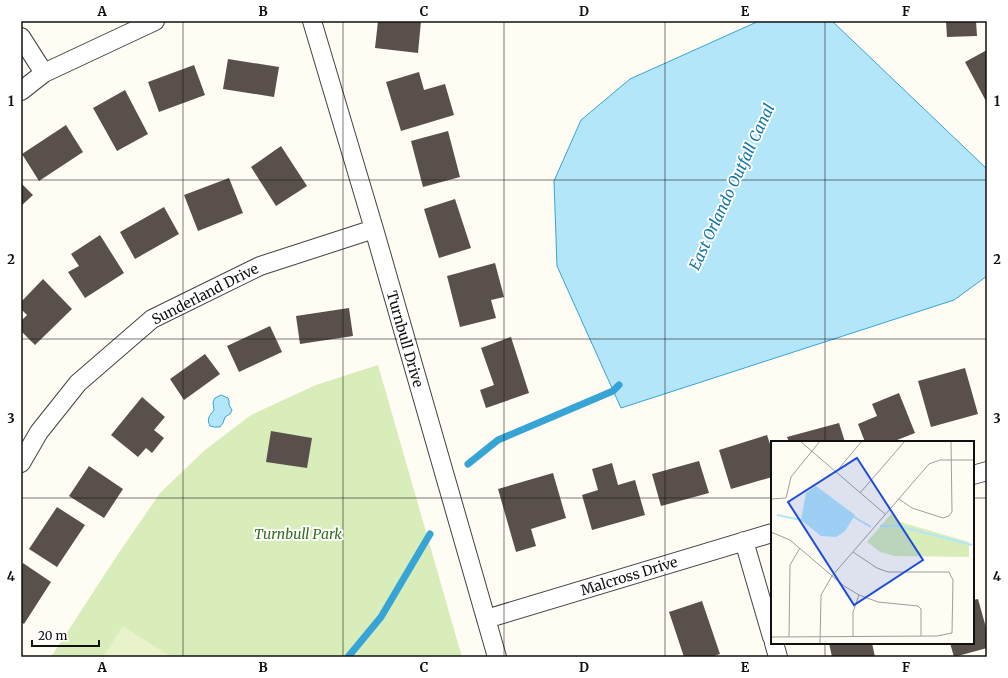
<svg xmlns="http://www.w3.org/2000/svg" width="1008" height="678" viewBox="0 0 1008 678" font-family="Merriweather,serif">
<rect width="100%" height="100%" fill="#fffcf3"/>
<path fill="#d8edb9" d="M 378,365 L 462,657 L 51,657 L 118,554 L 160,493 L 205,450 L 251,415 L 316,385 Z"/>
<path fill="#e9f3cb" d="M 123,626 L 171,657 L 103,657 Z"/>
<path fill="#b4e6fa" stroke="#36a4d6" d="M 759,21 L 832,21 L 987,169 L 987,276 L 954,300 L 621,408 L 557,266 L 554,181 L 581,120 L 630,79 Z
M 221,395 L 228,398 L 229,401 L 229,405 L 232,410 L 230,414 L 225,417 L 223,423 L 220,427 L 214,427 L 210,426 C 206,418 210,416 214,410 L 213,402 L 215,398 Z"/>
<g fill="none" stroke-linecap="round" stroke-linejoin="round">
<path stroke="#36a4d6" stroke-width="7" d="M 468,464 L 498,440 L 613,391 L 619,385
M 348,657 L 381,617 L 430,534"/>
</g>
<path fill="#5a504b" d="M 378,21 L 421,21 L 418,53 L 375,48 Z
M 946,21 L 976,21 L 977,36 L 947,37 Z
M 987,50 L 987,103 L 965,62 Z
M 228,59 L 279,67 L 274,97 L 223,89 Z
M 194,65 L 205,95 L 159,112 L 148,82 Z
M 419,72 L 424,90 L 445,84 L 454,115 L 401,131 L 386,82 Z
M 125,90 L 148,134 L 117,151 L 93,108 Z
M 66,125 L 83,152 L 39,181 L 22,154 Z
M 448,131 L 460,177 L 423,187 L 411,141 Z
M 281,146 L 307,186 L 276,206 L 251,167 Z
M 229,178 L 243,213 L 198,231 L 184,195 Z
M 21,183 L 33,195 L 21,206 Z
M 455,199 L 471,248 L 439,258 L 424,209 Z
M 164,207 L 179,234 L 135,259 L 120,232 Z
M 100,235 L 124,273 L 85,298 L 68,272 L 79,266 L 71,254 Z
M 495,263 L 504,297 L 491,300 L 496,318 L 460,327 L 447,276 Z
M 43,279 L 72,309 L 35,345 L 21,331 L 21,321 L 27,315 L 21,309 L 21,302 Z
M 349,308 L 353,336 L 300,344 L 296,316 Z
M 270,326 L 282,352 L 239,372 L 227,346 Z
M 511,337 L 529,393 L 486,408 L 480,390 L 494,385 L 481,348 Z
M 205,354 L 220,374 L 184,400 L 170,379 Z
M 965,368 L 978,414 L 931,427 L 918,381 Z
M 899,393 L 915,433 L 892,442 L 865,442 L 858,424 L 877,416 L 872,404 Z
M 142,397 L 165,417 L 154,430 L 164,438 L 152,453 L 146,448 L 138,457 L 111,435 Z
M 839,423 L 845,442 L 789,442 L 787,437 Z
M 271,431 L 312,438 L 307,468 L 266,462 Z
M 767,435 L 772,450 L 772,477 L 731,489 L 719,450 Z
M 699,461 L 709,493 L 661,506 L 652,474 Z
M 612,463 L 618,485 L 635,480 L 645,515 L 592,530 L 582,495 L 598,490 L 592,469 Z
M 89,466 L 123,489 L 104,518 L 69,496 Z
M 553,473 L 566,518 L 531,529 L 536,546 L 516,552 L 498,489 Z
M 57,507 L 85,525 L 57,567 L 29,549 Z
M 23,563 L 51,582 L 24,624 L 21,622 L 21,567 Z
M 978,599 L 987,631 L 987,648 L 954,657 L 950,643 L 973,643 L 973,600 Z
M 702,601 L 720,654 L 711,657 L 684,657 L 669,612 Z
M 829,643 L 872,643 L 875,657 L 832,657 Z"/>
<g fill="none" stroke-linecap="round" stroke-linejoin="round">
<defs>
<path id="street" d="M 312,21 L 374,229 L 497,657
M 21,37 L 44,73
M 21,91 L 44,73 L 155,21
M 21,463 L 39,432 L 78,383 L 152,319 L 260,266 L 374,229
M 973,475 L 987,471
M 744,541 L 772,637
M 486,619 L 772,533
M 774,643 L 778,657"/>
</defs>
<use href="#street" stroke="#434343" stroke-width="20"/>
<use href="#street" stroke="#fff" stroke-width="18"/>
</g>
<path fill="none" stroke="#101010" stroke-width="1" stroke-opacity="0.55" d="M 183,21 L 183,657M 343,21 L 343,657M 504,21 L 504,657M 665,21 L 665,657M 825,21 L 825,442M 21,180 L 987,180M 21,339 L 987,339M 21,498 L 772,498M 973,498 L 987,498M 825,643 L 825,657"/>
<g text-anchor="middle" stroke-width="4" stroke-linejoin="round" paint-order="stroke">
<g font-size="14" fill="#101010" stroke="#fff">
<text transform="translate(205 294) rotate(-27)" y="5">Sunderland Drive</text>
<text transform="translate(405 339) rotate(74)" y="5">Turnbull Drive</text>
<text transform="translate(629 576) rotate(-17)" y="5">Malcross Drive</text>
</g>
<g font-size="14" font-style="italic" fill="#336d1b" stroke="#fff">
<text x="298" y="539">Turnbull Park</text>
</g>
<g font-size="15" font-style="italic" fill="#0f75ab" stroke="#fff">
<text transform="translate(732 187) rotate(-65)" y="5">East Orlando Outfall Canal</text>
</g>
</g>
<g transform="translate(771 441)">
<rect width="203" height="203" fill="#fffcf3"/>
<path d="M 120,73 L 129,81 L 198,101 L 198,116 L 123,115 L 109,111 L 96,101 Z" fill="#d8edb9"/>
<path d="M 45,45 L 84,74 L 74,90 L 65,96 L 50,95 L 30,79 L 35,52 Z" fill="#b4e6fa"/>
<path fill="none" stroke="#b4e6fa" stroke-width="2" d="M 6,74 L 30,79M 83,76 L 100,86M 109,85 L 128,85 L 201,104"/>
<path fill="none" stroke="#9f9e98" stroke-width="1" d="M 29,0 L 114,73M 65,31 L 91,0M 89,52 L 134,0M 0,58 L 15,57 L 20,36 L 49,0M 128,58 L 141,67 L 172,77 L 178,75 L 181,71 L 180,0M 0,91 L 19,99 L 73,145 L 88,154 L 107,161 L 147,165 L 150,168 L 150,195M 0,196 L 166,195 L 181,192 L 182,139 L 178,131 L 117,131 L 106,127 L 82,111M 18,196 L 19,124 L 29,107M 82,196 L 82,171 L 88,154M 49,203 L 50,154 L 61,135 L 158,23 L 169,19 L 203,19"/>
<path fill="#1d4ed8" fill-opacity="0.15" stroke="#1d4ed8" stroke-width="2" d="M 86,17 L 152,119 L 83,164 L 17,61 Z"/>
<rect width="203" height="203" fill="none" stroke="#101010" stroke-width="2"/>
</g>
<rect width="1008" height="678" fill="none" stroke="#ffffff" stroke-width="44"/>
<path d="M32 640v6h67v-6" fill="none" stroke="#101010" stroke-width="2"/>
<text x="38" y="640" font-size="12" fill="#101010" stroke="#ffffff" stroke-width="3" paint-order="stroke">20 m</text>
<rect x="22" y="22" width="964" height="634" fill="none" stroke="#101010" stroke-width="1.5"/>
<g font-size="13" text-anchor="middle" font-weight="bold" fill="#101010">
<text x="102" y="16">A</text>
<text x="263" y="16">B</text>
<text x="424" y="16">C</text>
<text x="584" y="16">D</text>
<text x="745" y="16">E</text>
<text x="906" y="16">F</text>
<text x="11" y="106">1</text>
<text x="997" y="106">1</text>
<text x="11" y="264">2</text>
<text x="997" y="264">2</text>
<text x="11" y="423">3</text>
<text x="997" y="423">3</text>
<text x="11" y="581">4</text>
<text x="997" y="581">4</text>
<text x="102" y="672">A</text>
<text x="263" y="672">B</text>
<text x="424" y="672">C</text>
<text x="584" y="672">D</text>
<text x="745" y="672">E</text>
<text x="906" y="672">F</text>
</g>
</svg>
